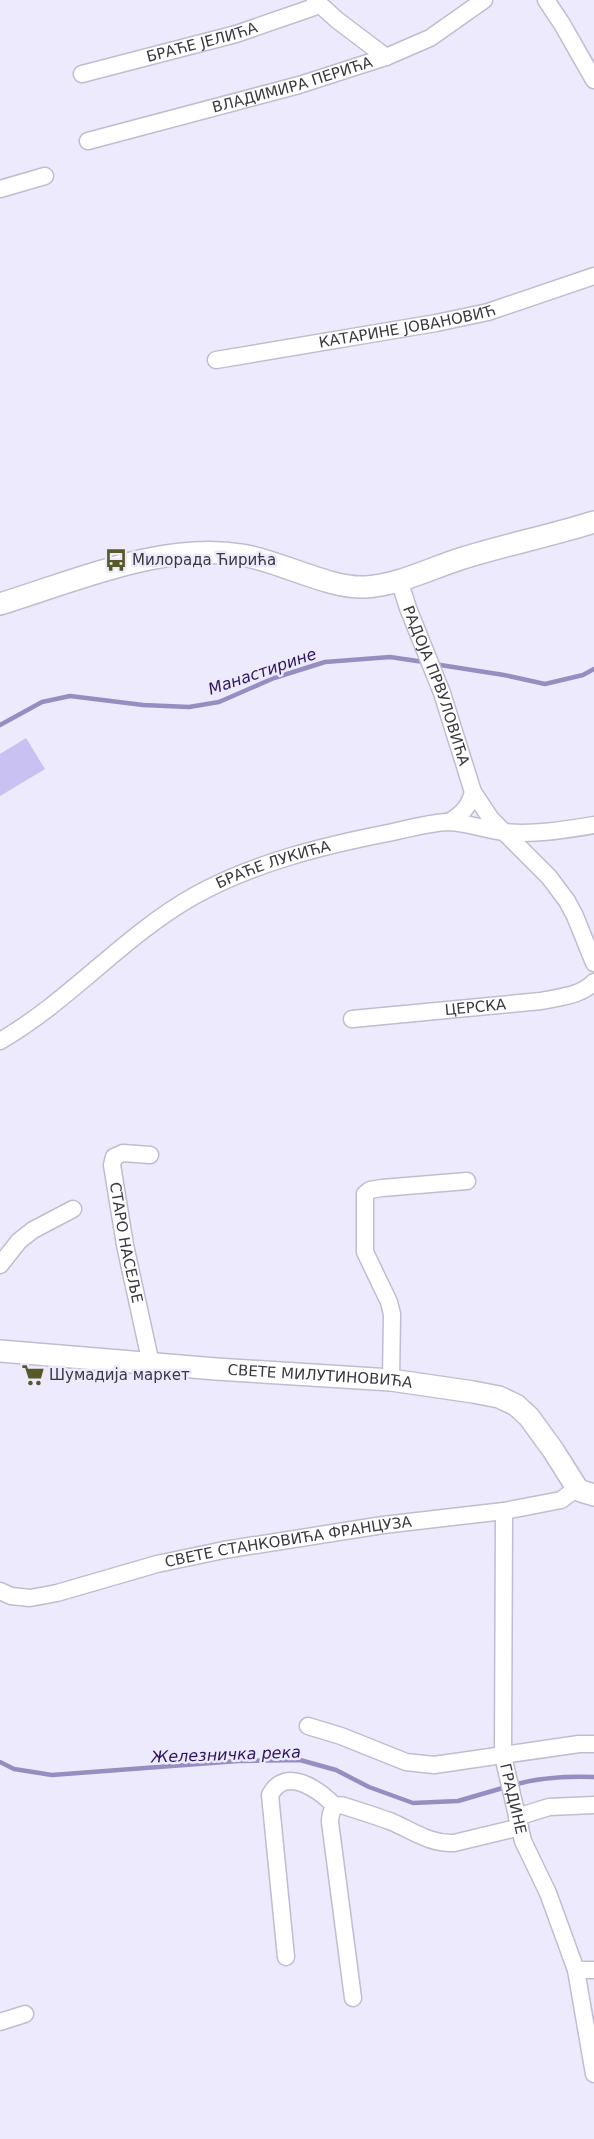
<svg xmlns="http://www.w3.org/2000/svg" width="594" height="2139" viewBox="0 0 594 2139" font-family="'DejaVu Sans',sans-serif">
<rect width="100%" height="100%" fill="#eceafc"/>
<path fill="#c8c1f1" d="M 26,738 L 45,769 L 0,796 L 0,754 Z"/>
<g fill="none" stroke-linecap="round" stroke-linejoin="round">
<path stroke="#968ec1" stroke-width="4.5" d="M 434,664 L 504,675 L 545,684 L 583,675 L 594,669
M 0,725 L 42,702 L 70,696 L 143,705 L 189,707 L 219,702 L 274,678 L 325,662 L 390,657 L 424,662
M 0,1762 L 14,1769 L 52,1775 L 238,1761 L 300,1760 L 336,1770 L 369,1787 L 413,1803 L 458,1801 L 506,1787
M 514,1785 C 540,1777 567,1776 594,1777"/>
<defs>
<g id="minor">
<path d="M 315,0 L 337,20 L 386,57"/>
<path d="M 546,0 L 562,24 L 594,80"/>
<path id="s1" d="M 82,74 L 236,34 L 320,5"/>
<path id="s2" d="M 88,141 L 299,85 L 386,57 L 430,38 L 484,0"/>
<path d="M 0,189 L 45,176"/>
<path id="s3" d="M 216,360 L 436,323 L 488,312 L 594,276"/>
<path id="s4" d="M 399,580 L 408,608 L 442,693 L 473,792 L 491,819 L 549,877 L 567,901 L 575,916 L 594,963"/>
<path d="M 449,822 C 462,814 469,807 473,792"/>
<path id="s5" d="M 352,1019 L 541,1001 C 559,997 581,996 594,982"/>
<path id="s6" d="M 0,1041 C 71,1000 123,936 194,896 C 253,863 322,846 388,833 C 407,829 428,823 447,822 C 466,822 485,830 504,832 C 534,835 564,830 594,825"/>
<path id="s7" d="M 150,1155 L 123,1153 L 114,1157 L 112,1165 L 125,1245 L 151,1364"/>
<path d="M 0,1265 L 19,1241 L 33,1230 L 73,1209"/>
<path d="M 391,1380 L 392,1314 L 389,1302 L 365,1252 L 365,1194 L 370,1190 L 382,1188 L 467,1181"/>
<path id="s8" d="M 504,1511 L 503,1756 L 523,1841 L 548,1893 L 576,1970 L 594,2074"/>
<path id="s9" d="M 0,1591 L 11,1596 L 30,1598 L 57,1593 L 157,1564 L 224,1550 L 383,1525 L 504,1511 L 561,1500 L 577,1488"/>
<path d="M 308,1726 L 341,1736 L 406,1762 L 434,1765 L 579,1744 L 594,1744"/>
<path d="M 517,1817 L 549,1807 L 594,1805"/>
<path d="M 286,1957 L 270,1795 C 286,1765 319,1790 335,1806"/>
<path d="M 576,1970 L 594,1970"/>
<path d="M 353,1998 L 330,1822 C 330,1814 333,1802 344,1806 C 360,1811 376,1816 392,1822 C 413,1831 430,1844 454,1843 L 520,1827"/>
<path d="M 0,2022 L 25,2014"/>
</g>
<g id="tertiary">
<path d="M 0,604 C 75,581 162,542 242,555 C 280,561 329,589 366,587 C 398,585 429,569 460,559 C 504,545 550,536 594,522"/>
<path id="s10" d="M 0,1351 L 216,1369 L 391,1380 L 473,1392 L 499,1397 L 516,1405 L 529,1417 L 553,1450 L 577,1488 L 581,1491 L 594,1495"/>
</g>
</defs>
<use href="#minor" stroke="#bfbdcf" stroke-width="19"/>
<use href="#tertiary" stroke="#bfbdcf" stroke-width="24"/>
<use href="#minor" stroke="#fff" stroke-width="16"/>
<use href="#tertiary" stroke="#fff" stroke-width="21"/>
</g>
<defs>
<symbol id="bus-bare" viewBox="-9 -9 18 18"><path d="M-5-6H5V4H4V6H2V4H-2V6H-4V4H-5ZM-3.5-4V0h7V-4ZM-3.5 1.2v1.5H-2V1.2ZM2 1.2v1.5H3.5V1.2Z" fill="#575927" stroke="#eceafc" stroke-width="2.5" paint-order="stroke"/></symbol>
<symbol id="supermarket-bare" viewBox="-9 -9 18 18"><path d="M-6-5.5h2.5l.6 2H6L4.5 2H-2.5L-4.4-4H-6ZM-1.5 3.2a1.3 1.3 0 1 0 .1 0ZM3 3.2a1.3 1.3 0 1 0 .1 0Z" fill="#575927" stroke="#eceafc" stroke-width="2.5" paint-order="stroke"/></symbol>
</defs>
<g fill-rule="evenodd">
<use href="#bus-bare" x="100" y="544" width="32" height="32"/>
<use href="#supermarket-bare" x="17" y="1359" width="32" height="32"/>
</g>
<g text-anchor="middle" stroke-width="5" stroke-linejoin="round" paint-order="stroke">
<g font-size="15" fill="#3a3940" stroke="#eceafc">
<text dy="5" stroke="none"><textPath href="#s1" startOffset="124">БРАЋЕ ЈЕЛИЋА</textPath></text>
<text dy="5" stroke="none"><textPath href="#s2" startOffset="212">ВЛАДИМИРА ПЕРИЋА</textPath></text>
<text dy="5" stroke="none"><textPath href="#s3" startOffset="194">КАТАРИНЕ ЈОВАНОВИЋ</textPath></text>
<text dy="5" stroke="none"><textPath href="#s4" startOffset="112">РАДОЈА ПРВУЛОВИЋА</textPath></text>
<text dy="5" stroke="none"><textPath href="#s6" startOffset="328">БРАЋЕ ЛУКИЋА</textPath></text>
<text dy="5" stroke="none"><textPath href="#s5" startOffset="124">ЦЕРСКА</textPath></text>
<text dy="5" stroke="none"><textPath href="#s7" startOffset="124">СТАРО НАСЕЉЕ</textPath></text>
<text dy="5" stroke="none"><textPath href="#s10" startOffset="321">СВЕТЕ МИЛУТИНОВИЋА</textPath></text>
<text dy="5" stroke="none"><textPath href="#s9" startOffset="296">СВЕТЕ СТАНКОВИЋА ФРАНЦУЗА</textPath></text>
<text dy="5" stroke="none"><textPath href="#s8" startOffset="289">ГРАДИНЕ</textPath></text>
</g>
<g font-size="15" fill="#3a3940" stroke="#eceafc" text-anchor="start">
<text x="132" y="565">Милорада Ћирића</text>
<text x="49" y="1380">Шумадија маркет</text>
</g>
<g font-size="16" font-style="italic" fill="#2e1361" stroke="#eceafc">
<text transform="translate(262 671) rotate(-19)" y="6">Манастирине</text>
<text transform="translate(226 1754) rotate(-2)" y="6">Железничка река</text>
</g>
</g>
</svg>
